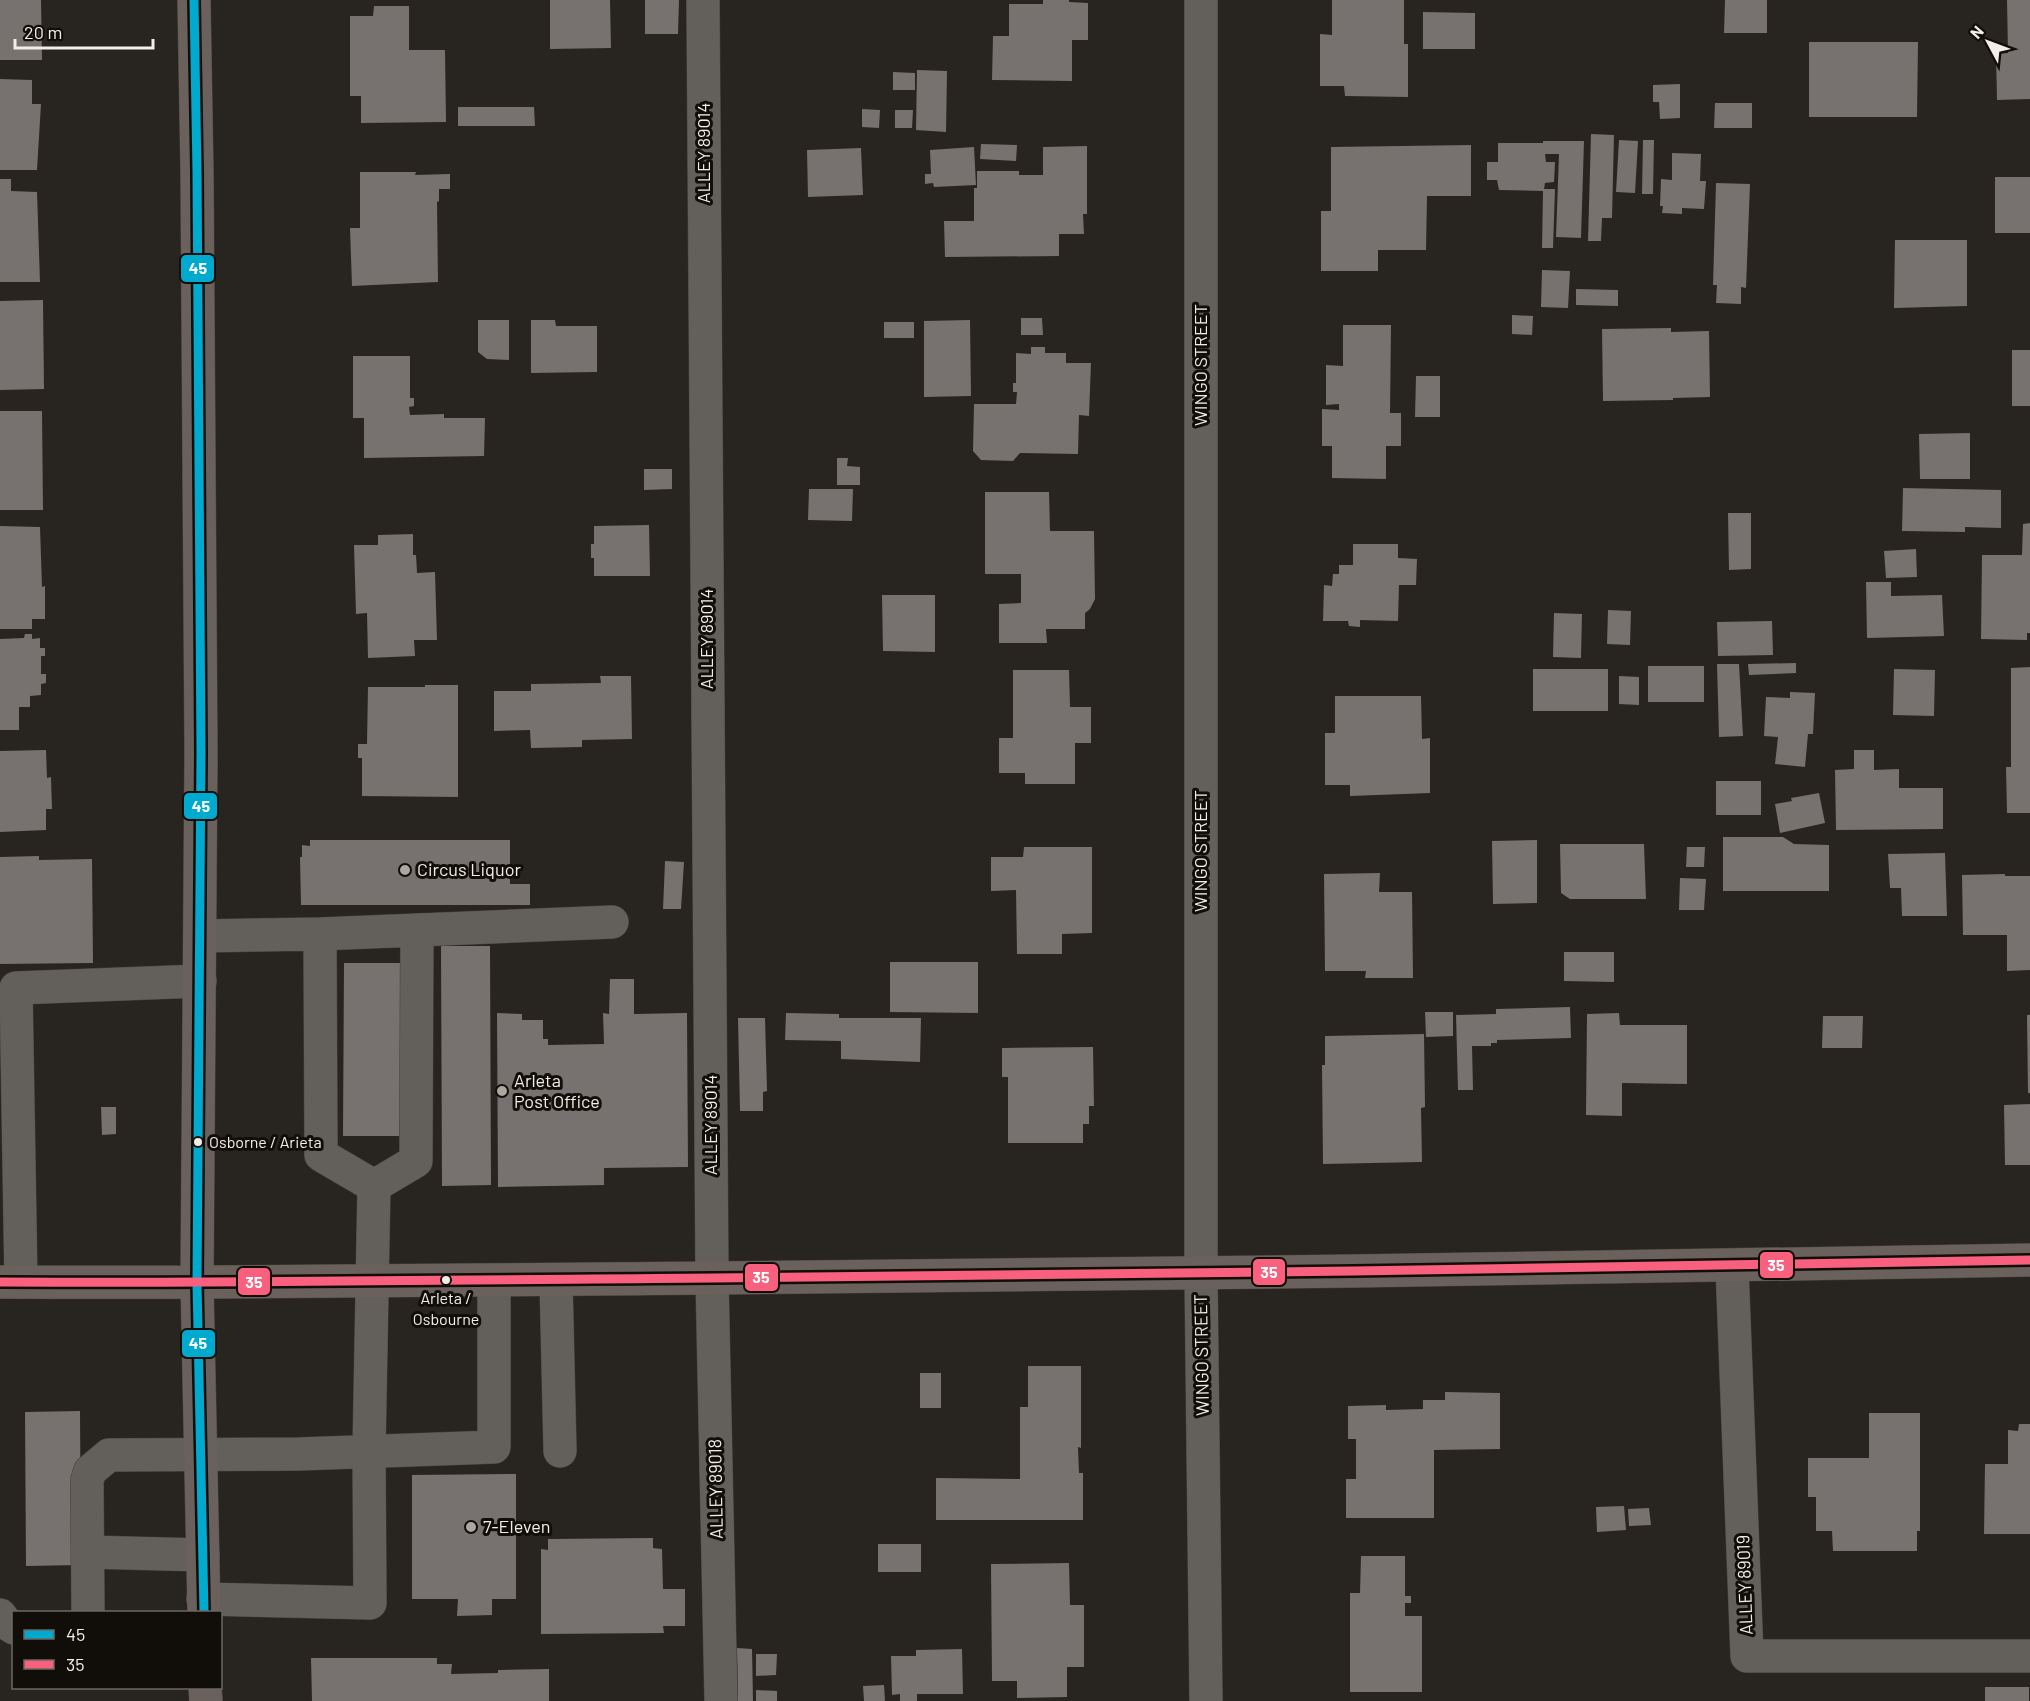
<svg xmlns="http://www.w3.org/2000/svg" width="2030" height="1701" viewBox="0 0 2030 1701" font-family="Barlow,sans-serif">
<rect width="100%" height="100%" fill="#28241f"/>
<path fill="#77726f" d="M 0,0 L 41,0 L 42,60 L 0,60 Z
M 550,0 L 610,0 L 611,48 L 550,49 Z
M 645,0 L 679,0 L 678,34 L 645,34 Z
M 1043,0 L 1069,0 L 1069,2 L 1088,3 L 1088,40 L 1072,40 L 1072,81 L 992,80 L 993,36 L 1009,36 L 1009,4 L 1043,4 Z
M 1332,0 L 1404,0 L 1404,44 L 1408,44 L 1408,97 L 1345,96 L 1344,86 L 1320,86 L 1320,34 L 1332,35 Z
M 1725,0 L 1767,0 L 1767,33 L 1724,33 Z
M 2007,0 L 2030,0 L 2030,99 L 1997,100 L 1996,54 L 2008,53 Z
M 374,6 L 409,6 L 409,50 L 445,50 L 446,122 L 361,123 L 361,96 L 350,96 L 350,16 L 373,16 Z
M 1423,12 L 1475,13 L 1475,49 L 1423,49 Z
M 1809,42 L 1918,42 L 1917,117 L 1809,117 Z
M 917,70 L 947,71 L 946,132 L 916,130 Z
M 893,72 L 915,73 L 915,90 L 893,90 Z
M 0,79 L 32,80 L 32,104 L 41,104 L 37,170 L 0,170 Z
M 1680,84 L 1680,118 L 1660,119 L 1659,102 L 1653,102 L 1653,85 Z
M 1715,103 L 1752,103 L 1752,128 L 1714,128 Z
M 458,107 L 534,107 L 535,126 L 458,126 Z
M 862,109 L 880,110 L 879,128 L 862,127 Z
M 895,110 L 913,110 L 912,128 L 895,128 Z
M 1591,134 L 1614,135 L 1612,218 L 1602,218 L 1601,241 L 1588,241 Z
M 1619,140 L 1638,141 L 1635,193 L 1616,192 Z
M 1643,140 L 1654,140 L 1653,194 L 1642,194 Z
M 1543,141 L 1584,141 L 1581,238 L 1556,237 L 1559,154 L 1545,154 L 1546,162 L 1555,162 L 1554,182 L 1545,183 L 1544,189 L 1555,189 L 1553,248 L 1542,248 L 1543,191 L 1499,190 L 1497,180 L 1487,180 L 1487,162 L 1498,162 L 1498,143 L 1543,143 Z
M 981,144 L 1017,145 L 1016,161 L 980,159 Z
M 1471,145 L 1471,196 L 1427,196 L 1426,250 L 1378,250 L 1378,271 L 1321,271 L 1321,211 L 1331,211 L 1331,147 Z
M 1087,146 L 1087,214 L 1083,214 L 1084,234 L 1059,234 L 1059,256 L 945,257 L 944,221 L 974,221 L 974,188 L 977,188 L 977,171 L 1019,171 L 1019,175 L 1043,175 L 1043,147 Z
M 974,147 L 976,185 L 934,187 L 933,183 L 925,184 L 925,174 L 931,174 L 930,150 Z
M 861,148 L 863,195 L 808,197 L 807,150 Z
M 1672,153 L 1701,154 L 1700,181 L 1706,181 L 1704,209 L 1682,208 L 1682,214 L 1662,213 L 1663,206 L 1660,206 L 1661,179 L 1672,180 Z
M 360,172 L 416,172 L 415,175 L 450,174 L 450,189 L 439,189 L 439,201 L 437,202 L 438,282 L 352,286 L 350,228 L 360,228 Z
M 1995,177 L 2030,177 L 2030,233 L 1995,233 Z
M 0,179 L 11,179 L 11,191 L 37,192 L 40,282 L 0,282 Z
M 1716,183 L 1750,184 L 1746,288 L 1741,287 L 1741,304 L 1716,303 L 1717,285 L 1713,285 Z
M 1895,240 L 1967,240 L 1967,306 L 1894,308 Z
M 1542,270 L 1570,271 L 1568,308 L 1541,307 Z
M 1576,289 L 1618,290 L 1618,306 L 1576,305 Z
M 43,300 L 44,389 L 0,390 L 0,301 Z
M 1512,315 L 1533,316 L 1532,335 L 1512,334 Z
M 1021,318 L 1042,318 L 1043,335 L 1021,335 Z
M 478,320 L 509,320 L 509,360 L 487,359 L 478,352 Z
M 531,320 L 555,320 L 556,326 L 597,326 L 597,372 L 531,373 Z
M 970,320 L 971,396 L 924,397 L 924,321 Z
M 884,322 L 914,322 L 914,338 L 884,338 Z
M 1343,325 L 1391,325 L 1390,413 L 1401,413 L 1401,446 L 1386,446 L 1386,479 L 1332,478 L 1332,446 L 1322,446 L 1322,409 L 1339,410 L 1339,404 L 1326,405 L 1326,365 L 1343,366 Z
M 1671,328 L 1671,332 L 1709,331 L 1710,397 L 1673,398 L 1673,400 L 1603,401 L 1602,329 Z
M 1031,347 L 1045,347 L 1045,353 L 1066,353 L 1066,363 L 1091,363 L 1089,416 L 1079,415 L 1078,454 L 1020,453 L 1013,461 L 981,460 L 973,451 L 974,404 L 1016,404 L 1017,392 L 1013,392 L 1013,383 L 1016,383 L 1016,353 L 1031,354 Z
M 2012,350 L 2030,350 L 2030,406 L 2012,406 Z
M 353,356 L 410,356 L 410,398 L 414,398 L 414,406 L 409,407 L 410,415 L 444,414 L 444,418 L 485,418 L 484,456 L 364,458 L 364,418 L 353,418 Z
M 1416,376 L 1440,376 L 1440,417 L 1415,417 Z
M 0,411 L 42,411 L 43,510 L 0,510 Z
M 1970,433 L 1970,479 L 1920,479 L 1919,434 Z
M 837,458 L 848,458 L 847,466 L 860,467 L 860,485 L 837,485 Z
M 644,469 L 672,469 L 672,489 L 644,490 Z
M 1903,488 L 2001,490 L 2001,528 L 1965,527 L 1965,532 L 1902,531 Z
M 809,489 L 853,489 L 852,521 L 808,520 Z
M 985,492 L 1049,492 L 1050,531 L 1094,531 L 1095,599 L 1090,609 L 1085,613 L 1085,629 L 1046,629 L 1047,643 L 999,643 L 999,604 L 1021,603 L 1021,574 L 985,574 Z
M 1728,513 L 1751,513 L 1751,569 L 1729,570 Z
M 2030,523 L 2030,633 L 2027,633 L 2027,640 L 1981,639 L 1982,555 L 2022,555 L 2023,524 Z
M 649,525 L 650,576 L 594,576 L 594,558 L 591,558 L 591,544 L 594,544 L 594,526 Z
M 0,526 L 40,527 L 42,587 L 45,586 L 45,619 L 32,619 L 32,629 L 0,629 Z
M 413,534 L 413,555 L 416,555 L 417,573 L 435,572 L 437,640 L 414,640 L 415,656 L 368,658 L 367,613 L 356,614 L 354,545 L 378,545 L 378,535 Z
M 1353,544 L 1398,544 L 1398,558 L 1417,559 L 1416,585 L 1399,585 L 1398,621 L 1360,620 L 1360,627 L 1349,626 L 1348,621 L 1323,621 L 1324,585 L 1332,586 L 1333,574 L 1339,574 L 1339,565 L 1353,565 Z
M 1916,549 L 1917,577 L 1886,578 L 1884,551 Z
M 1866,582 L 1891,582 L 1891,596 L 1942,595 L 1944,636 L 1867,638 Z
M 882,595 L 935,595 L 935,652 L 883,651 Z
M 1608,610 L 1631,611 L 1630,645 L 1607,644 Z
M 1554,613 L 1582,614 L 1581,658 L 1553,657 Z
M 1772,621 L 1773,655 L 1718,656 L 1717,622 Z
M 25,634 L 32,634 L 32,639 L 40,638 L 40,648 L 45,648 L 45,656 L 41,656 L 41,674 L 46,674 L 46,683 L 41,684 L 41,695 L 30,696 L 30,707 L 19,707 L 19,730 L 0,730 L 0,639 L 24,638 Z
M 1796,663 L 1796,673 L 1749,675 L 1748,664 Z
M 1717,664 L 1739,664 L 1743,736 L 1719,737 Z
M 1648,666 L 1704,666 L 1704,702 L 1648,702 Z
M 2030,667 L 2030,813 L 2007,813 L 2006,767 L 2011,767 L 2011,668 Z
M 1533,669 L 1608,669 L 1608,711 L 1533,711 Z
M 1894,669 L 1935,670 L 1934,716 L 1893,715 Z
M 1013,670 L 1069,670 L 1070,707 L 1091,707 L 1091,743 L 1075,743 L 1075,784 L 1025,784 L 1025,773 L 999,773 L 999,738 L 1013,738 Z
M 600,676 L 631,676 L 632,739 L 582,740 L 582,747 L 531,748 L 530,730 L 494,731 L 494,691 L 531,691 L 531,684 L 601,683 Z
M 1619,676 L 1639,677 L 1639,705 L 1619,704 Z
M 425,685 L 458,685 L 458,797 L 362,796 L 362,758 L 358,758 L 358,744 L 367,744 L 368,687 L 425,687 Z
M 1790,692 L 1815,693 L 1813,734 L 1808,734 L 1805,767 L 1775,764 L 1778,737 L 1764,736 L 1766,697 L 1790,698 Z
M 1335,696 L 1421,696 L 1422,739 L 1430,738 L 1430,793 L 1350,796 L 1350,785 L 1325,785 L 1325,733 L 1335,733 Z
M 46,750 L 47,778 L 51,777 L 52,809 L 46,809 L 46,830 L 0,832 L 0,751 Z
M 1854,750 L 1874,750 L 1874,770 L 1899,769 L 1899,788 L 1943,788 L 1943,829 L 1836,830 L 1835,770 L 1854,769 Z
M 1716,781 L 1761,781 L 1761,815 L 1716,815 Z
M 1819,793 L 1825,823 L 1780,833 L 1775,804 L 1792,801 L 1791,798 Z
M 1723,837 L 1783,837 L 1794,844 L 1829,845 L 1829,891 L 1723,891 Z
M 310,840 L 510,840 L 510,884 L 530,884 L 530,905 L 301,905 L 300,857 L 302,857 L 302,845 L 310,846 Z
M 1537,840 L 1537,903 L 1493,904 L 1492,841 Z
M 1560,844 L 1644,844 L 1646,899 L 1570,899 L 1561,893 Z
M 1024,847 L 1092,847 L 1092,933 L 1062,934 L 1062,954 L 1017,954 L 1016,890 L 991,891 L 991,857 L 1023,857 Z
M 1687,847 L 1705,847 L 1704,867 L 1686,867 Z
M 1945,853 L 1947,916 L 1902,916 L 1901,888 L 1890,888 L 1888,854 Z
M 39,856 L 39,860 L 92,859 L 93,963 L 0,964 L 0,857 Z
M 665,861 L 684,862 L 681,909 L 663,909 Z
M 1380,873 L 1379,892 L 1412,892 L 1413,978 L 1365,978 L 1366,971 L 1325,971 L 1324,874 Z
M 2005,874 L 2005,876 L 2030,876 L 2030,970 L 2007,971 L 2007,935 L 1963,935 L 1962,875 Z
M 1680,878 L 1706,879 L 1704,910 L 1679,910 Z
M 441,946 L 490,946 L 491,1185 L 442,1186 Z
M 1564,952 L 1614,952 L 1614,982 L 1564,981 Z
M 890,962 L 978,962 L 978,1013 L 890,1012 Z
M 344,963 L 402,963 L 401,1136 L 343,1136 Z
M 610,979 L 634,979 L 634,1014 L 687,1013 L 688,1167 L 604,1168 L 604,1185 L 498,1187 L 497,1013 L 522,1014 L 522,1020 L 543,1020 L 543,1039 L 548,1039 L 548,1045 L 604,1044 L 603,1013 L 609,1014 Z
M 1570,1007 L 1571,1038 L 1497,1040 L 1497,1043 L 1491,1043 L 1491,1046 L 1472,1046 L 1473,1090 L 1458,1090 L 1456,1015 L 1496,1014 L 1496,1009 Z
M 1425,1012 L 1453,1012 L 1453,1036 L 1426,1037 Z
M 786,1013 L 839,1014 L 839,1018 L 921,1018 L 920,1062 L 841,1059 L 841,1041 L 785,1040 Z
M 1619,1013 L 1620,1025 L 1687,1025 L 1687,1084 L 1622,1083 L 1622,1116 L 1586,1115 L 1587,1014 Z
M 2027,1015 L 2030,1015 L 2030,1093 L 2028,1093 Z
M 1823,1016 L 1863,1016 L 1862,1048 L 1822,1048 Z
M 738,1018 L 765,1018 L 767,1091 L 763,1092 L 763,1111 L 740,1111 Z
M 1424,1034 L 1425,1107 L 1421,1108 L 1422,1162 L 1323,1164 L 1322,1065 L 1325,1065 L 1325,1036 Z
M 1093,1047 L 1094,1106 L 1089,1106 L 1089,1124 L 1083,1124 L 1083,1143 L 1008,1143 L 1008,1077 L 1002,1077 L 1002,1048 Z
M 2030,1104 L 2030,1165 L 2005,1165 L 2004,1105 Z
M 101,1107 L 116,1107 L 116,1134 L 102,1135 Z
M 1028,1366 L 1081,1366 L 1081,1448 L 1078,1447 L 1079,1473 L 1083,1473 L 1083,1520 L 936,1520 L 936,1478 L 1020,1479 L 1020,1407 L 1028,1407 Z
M 920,1373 L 941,1373 L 941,1408 L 920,1408 Z
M 1445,1392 L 1500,1393 L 1500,1449 L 1434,1450 L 1434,1518 L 1346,1518 L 1346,1479 L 1356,1479 L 1356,1439 L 1348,1439 L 1348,1406 L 1386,1405 L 1386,1410 L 1423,1409 L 1423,1400 L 1445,1400 Z
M 80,1411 L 81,1565 L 26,1566 L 25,1412 Z
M 1869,1413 L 1920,1413 L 1920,1531 L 1917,1531 L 1917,1551 L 1833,1551 L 1832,1531 L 1816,1531 L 1816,1497 L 1808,1497 L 1808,1458 L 1869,1458 Z
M 2019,1424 L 2030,1424 L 2030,1534 L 1984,1534 L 1985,1464 L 2008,1464 L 2008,1430 L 2018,1431 Z
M 516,1474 L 516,1599 L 492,1599 L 492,1615 L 457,1616 L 458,1599 L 412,1599 L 412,1475 Z
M 1624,1506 L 1626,1530 L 1597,1532 L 1596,1507 Z
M 1649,1508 L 1651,1525 L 1629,1526 L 1628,1509 Z
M 653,1538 L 653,1548 L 662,1549 L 663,1589 L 685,1589 L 685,1626 L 663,1626 L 664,1633 L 541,1634 L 541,1549 L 548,1550 L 548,1539 Z
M 878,1544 L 921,1544 L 921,1572 L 878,1572 Z
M 1361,1556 L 1405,1556 L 1405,1596 L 1411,1596 L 1411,1603 L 1405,1603 L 1405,1616 L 1422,1616 L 1422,1692 L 1350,1692 L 1350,1593 L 1360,1593 Z
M 1069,1563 L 1070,1605 L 1084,1605 L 1084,1667 L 1067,1667 L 1067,1697 L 1017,1698 L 1017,1681 L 992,1681 L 991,1564 Z
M 737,1648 L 752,1649 L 753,1701 L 738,1701 Z
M 962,1649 L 963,1694 L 917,1694 L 917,1701 L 900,1701 L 900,1694 L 892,1695 L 891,1656 L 916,1656 L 916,1650 Z
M 756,1654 L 777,1654 L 776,1675 L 756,1676 Z
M 311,1658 L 437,1658 L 437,1664 L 452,1664 L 451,1674 L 498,1673 L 498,1670 L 549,1669 L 549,1701 L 312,1701 Z
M 884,1685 L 885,1701 L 864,1701 L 863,1686 Z
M 1985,1687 L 2029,1687 L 2029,1701 L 1985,1701 Z
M 756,1690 L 777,1691 L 777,1701 L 756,1701 Z"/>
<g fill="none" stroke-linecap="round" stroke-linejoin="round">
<defs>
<path id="minor" d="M 703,0 L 712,1278 L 721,1701
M 1201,0 L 1201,1274 L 1206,1701
M 320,934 L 321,1155 L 374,1186
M 200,936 L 320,934 L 612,922
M 374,1186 L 416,1161 L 417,930
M 1732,1267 L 1747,1656 L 2030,1656
M 556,1280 L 560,1451
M 21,1282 L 16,988 L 200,981
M 88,1552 L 203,1555
M 203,1599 L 370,1603 L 369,1451 L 374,1186
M 88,1612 L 87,1481 L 90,1471 L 109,1455 L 299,1454 L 494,1447 L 494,1281
M 0,1615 L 6,1623 L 14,1628"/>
<path id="major" d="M 194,0 L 197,172 L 201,753 L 197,1283 L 204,1612
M 0,1282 C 238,1283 476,1280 714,1278 C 1153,1273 1591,1270 2030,1260
M 205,1688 L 206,1701"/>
</defs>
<use href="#minor" stroke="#45423d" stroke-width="34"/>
<use href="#major" stroke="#45423d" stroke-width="34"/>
<use href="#minor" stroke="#635f5a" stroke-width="33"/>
<use href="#major" stroke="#6a605c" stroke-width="33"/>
<defs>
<path id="bus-1" d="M 194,0 L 197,172 L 201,753 L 197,1283 L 204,1612"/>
<path id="bus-2" d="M 0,1282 C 238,1283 476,1280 714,1278 C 1153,1273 1591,1270 2030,1260"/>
</defs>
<use href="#bus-1" stroke="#110e0a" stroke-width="14"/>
<use href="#bus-2" stroke="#110e0a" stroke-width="14"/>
<use href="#bus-1" stroke="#00a9ce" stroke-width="9"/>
<use href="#bus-2" stroke="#f8607d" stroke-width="9"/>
</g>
<g fill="#aba7a1" stroke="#110e0a" stroke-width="2">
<circle cx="405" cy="870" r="6"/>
<circle cx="502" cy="1091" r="6"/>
<circle cx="471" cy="1527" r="6"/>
</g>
<g fill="#f2ede7" stroke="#110e0a" stroke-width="2">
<circle cx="198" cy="1142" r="5"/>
<circle cx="446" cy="1280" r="5"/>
</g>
<g text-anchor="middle" stroke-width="6" stroke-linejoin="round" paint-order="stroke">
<g font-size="16" fill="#f2ede7" stroke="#110e0a" text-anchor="start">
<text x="209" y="1148">Osborne / Arieta</text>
<text x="446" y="1304" text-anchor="middle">Arleta /<tspan x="446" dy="21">Osbourne</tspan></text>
</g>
<g font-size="18" fill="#f2ede7" stroke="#110e0a">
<text transform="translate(704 153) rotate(-90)" y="6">ALLEY 89014</text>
<text transform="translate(1201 365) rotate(-90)" y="6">WINGO STREET</text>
<text transform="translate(707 639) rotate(-90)" y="6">ALLEY 89014</text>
<text transform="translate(1201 851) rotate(-90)" y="6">WINGO STREET</text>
<text transform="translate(711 1125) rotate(-90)" y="6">ALLEY 89014</text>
<text transform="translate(1202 1355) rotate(-91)" y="6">WINGO STREET</text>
<text transform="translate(716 1489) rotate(-91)" y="6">ALLEY 89018</text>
<text transform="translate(1745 1585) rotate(-92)" y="6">ALLEY 89019</text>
</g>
<g font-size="18" fill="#f2ede7" stroke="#110e0a" text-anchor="start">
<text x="417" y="876">Circus Liquor</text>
<text x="514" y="1087">Arleta<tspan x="514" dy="21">Post Office</tspan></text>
<text x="483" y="1533">7-Eleven</text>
</g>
</g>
<g stroke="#110e0a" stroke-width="2">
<rect x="180" y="254" width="35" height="29" rx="6" fill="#00a9ce"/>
<rect x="183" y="792" width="35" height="28" rx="6" fill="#00a9ce"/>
<rect x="1759" y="1251" width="35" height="28" rx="6" fill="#f8607d"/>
<rect x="1252" y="1258" width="34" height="28" rx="6" fill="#f8607d"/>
<rect x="744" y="1263" width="35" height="29" rx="6" fill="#f8607d"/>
<rect x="237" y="1267" width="34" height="29" rx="6" fill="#f8607d"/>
<rect x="181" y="1329" width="35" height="29" rx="6" fill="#00a9ce"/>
</g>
<g font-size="16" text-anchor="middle" font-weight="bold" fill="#fff">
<text x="198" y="274">45</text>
<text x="201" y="812">45</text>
<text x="1776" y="1271">35</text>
<text x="1269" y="1278">35</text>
<text x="761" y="1283">35</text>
<text x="254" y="1288">35</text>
<text x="198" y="1349">45</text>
</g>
<rect x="12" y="1611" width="210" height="78" fill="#110e0a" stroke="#6b6762" stroke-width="1.5"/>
<rect x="24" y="1630" width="30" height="9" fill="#00a9ce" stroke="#6b6762" stroke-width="1.5"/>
<text x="66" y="1641" font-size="18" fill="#f2ede7">45</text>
<rect x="24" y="1660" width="30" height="9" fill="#f8607d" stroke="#6b6762" stroke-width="1.5"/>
<text x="66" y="1671" font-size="18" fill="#f2ede7">35</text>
<g transform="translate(1988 42) rotate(311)" stroke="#110e0a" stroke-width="4.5" paint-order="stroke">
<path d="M0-4.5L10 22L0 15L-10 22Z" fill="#f2ede7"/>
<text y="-9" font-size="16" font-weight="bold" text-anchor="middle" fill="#f2ede7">N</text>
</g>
<path d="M15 39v9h138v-9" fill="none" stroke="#f2ede7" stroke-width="3"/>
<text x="24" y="39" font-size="18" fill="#f2ede7" stroke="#110e0a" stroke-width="4.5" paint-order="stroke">20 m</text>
</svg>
